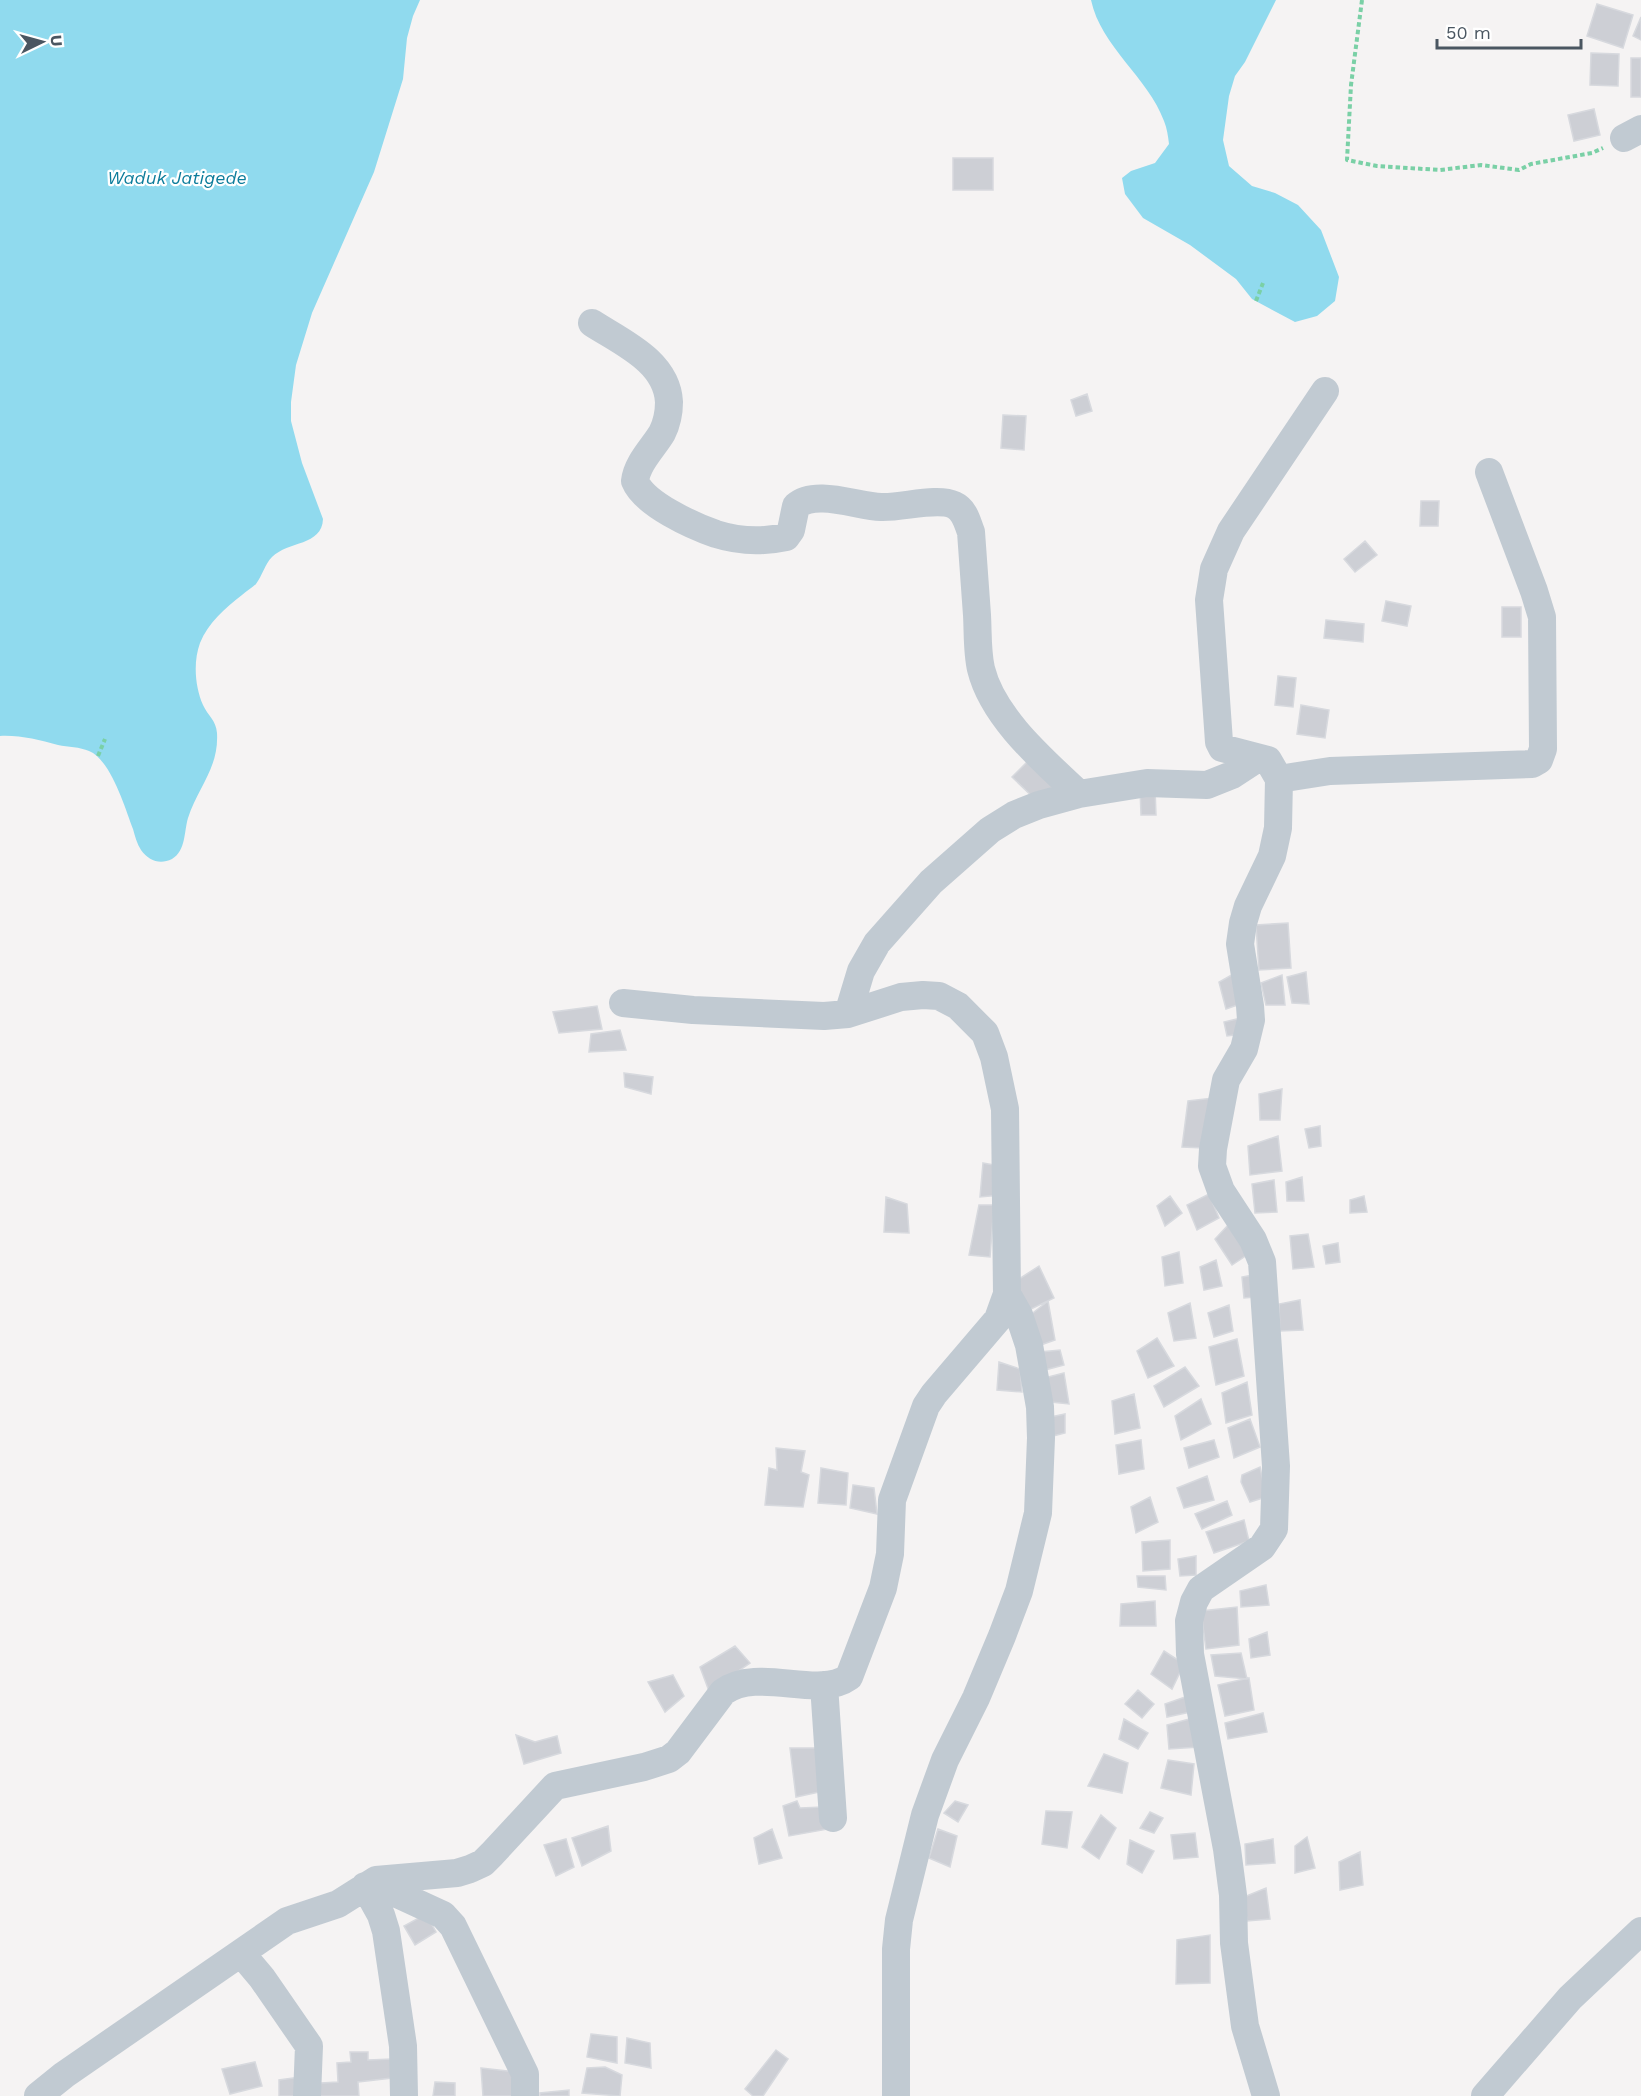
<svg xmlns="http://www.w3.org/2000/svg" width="1641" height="2096" viewBox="0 0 1641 2096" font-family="'Work Sans',sans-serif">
<rect width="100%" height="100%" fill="#f5f3f3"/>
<path fill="#90daee" d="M 0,0 L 420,0 L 413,16 L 407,38 L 403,79 L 374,172 L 312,313 L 296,365 L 291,402 L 291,421 L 302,463 L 323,519 C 322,546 288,541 272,557 C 265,564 262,576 256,584 C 252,588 246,591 242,595 C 225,608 208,623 200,643 C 193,662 195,687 203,705 C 208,716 216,720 217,733 C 219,768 198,787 188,818 C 184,831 186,851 172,859 C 160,865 149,861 141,850 C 137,844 135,836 133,829 C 125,808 111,760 89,751 C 80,747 68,747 58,745 C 39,740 20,735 0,736 Z
M 1091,0 L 1276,0 L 1245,62 L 1235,76 L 1229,96 L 1223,140 L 1229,166 L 1252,186 L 1275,193 L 1298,205 L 1321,230 L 1339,277 L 1335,301 L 1317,316 L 1295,322 L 1252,299 L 1236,279 L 1190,245 L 1143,218 L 1125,194 L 1122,178 L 1131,171 L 1155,163 L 1169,144 C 1168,136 1167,128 1164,121 C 1148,77 1101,47 1091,0 Z"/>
<path fill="#cdcfd5" stroke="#d7d9de" stroke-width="1.5" d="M 1597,4 L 1633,15 L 1623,48 L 1587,36 Z
M 1641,17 L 1641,40 L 1633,36 Z
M 1591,53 L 1619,54 L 1618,86 L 1590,85 Z
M 1631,58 L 1641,58 L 1641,97 L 1631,97 Z
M 1594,109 L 1600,135 L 1574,141 L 1568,115 Z
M 953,158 L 993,158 L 993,190 L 953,190 Z
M 1087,394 L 1092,411 L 1076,416 L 1071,400 Z
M 1003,415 L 1026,416 L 1024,450 L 1001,448 Z
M 1421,501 L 1439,501 L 1438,526 L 1420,526 Z
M 1365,541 L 1377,555 L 1355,572 L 1344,559 Z
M 1386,601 L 1411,606 L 1407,626 L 1382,621 Z
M 1502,607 L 1521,607 L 1521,637 L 1502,637 Z
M 1326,620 L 1364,624 L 1363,642 L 1324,638 Z
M 1278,676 L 1296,678 L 1293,707 L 1275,705 Z
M 1301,705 L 1329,710 L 1325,738 L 1297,734 Z
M 1029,760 L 1057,787 L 1040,804 L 1012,777 Z
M 1140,788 L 1155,788 L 1156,815 L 1141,815 Z
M 1288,923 L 1291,968 L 1259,970 L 1256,925 Z
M 1237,972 L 1243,1003 L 1226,1009 L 1219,982 Z
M 1306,972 L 1309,1004 L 1292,1003 L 1287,977 Z
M 1282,975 L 1285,1005 L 1266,1005 L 1261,983 Z
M 597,1006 L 602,1029 L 559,1033 L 553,1012 Z
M 1241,1018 L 1242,1034 L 1227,1036 L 1224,1022 Z
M 620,1030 L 626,1050 L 589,1052 L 591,1034 Z
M 624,1073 L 653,1077 L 651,1094 L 625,1087 Z
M 1282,1089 L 1280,1120 L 1260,1120 L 1259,1094 Z
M 1213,1098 L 1204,1148 L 1182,1147 L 1188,1101 Z
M 1320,1126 L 1321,1146 L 1309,1148 L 1305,1129 Z
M 1278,1136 L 1282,1171 L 1250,1175 L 1248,1146 Z
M 983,1163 L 999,1166 L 1001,1195 L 980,1197 Z
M 1302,1177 L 1304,1201 L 1287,1201 L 1286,1182 Z
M 1274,1180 L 1277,1212 L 1255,1213 L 1252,1184 Z
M 1209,1194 L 1219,1218 L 1197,1230 L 1187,1205 Z
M 1170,1196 L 1182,1213 L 1165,1226 L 1157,1206 Z
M 1364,1196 L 1367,1212 L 1350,1213 L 1350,1200 Z
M 886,1197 L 907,1204 L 909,1233 L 884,1232 Z
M 979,1205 L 994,1205 L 990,1257 L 969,1255 Z
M 1230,1223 L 1247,1255 L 1232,1265 L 1215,1239 Z
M 1308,1234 L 1314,1267 L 1293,1269 L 1290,1236 Z
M 1338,1243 L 1340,1262 L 1326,1264 L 1323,1246 Z
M 1179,1252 L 1183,1283 L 1165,1286 L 1162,1257 Z
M 1216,1260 L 1222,1286 L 1204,1290 L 1200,1267 Z
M 1039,1266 L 1054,1298 L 1025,1312 L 1016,1281 Z
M 1253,1275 L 1255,1297 L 1244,1298 L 1242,1277 Z
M 1300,1300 L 1303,1330 L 1280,1331 L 1279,1304 Z
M 1048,1301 L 1055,1340 L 1038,1346 L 1029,1316 Z
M 1190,1303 L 1196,1338 L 1174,1341 L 1168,1313 Z
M 1229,1305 L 1233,1331 L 1214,1337 L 1208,1313 Z
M 1157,1338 L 1174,1366 L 1148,1378 L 1137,1351 Z
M 1237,1339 L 1244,1376 L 1216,1385 L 1209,1347 Z
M 1060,1350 L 1064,1365 L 1045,1370 L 1040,1352 Z
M 999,1362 L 1020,1369 L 1022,1392 L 997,1390 Z
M 1185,1367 L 1199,1386 L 1164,1407 L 1154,1386 Z
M 1064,1373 L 1069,1404 L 1051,1402 L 1048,1377 Z
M 1247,1382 L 1252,1415 L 1226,1423 L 1222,1393 Z
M 1134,1394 L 1140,1428 L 1115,1434 L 1112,1401 Z
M 1201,1399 L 1211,1424 L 1181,1440 L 1175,1416 Z
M 1065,1414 L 1065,1433 L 1053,1436 L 1050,1417 Z
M 1250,1419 L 1260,1447 L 1234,1458 L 1228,1428 Z
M 1141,1440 L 1144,1469 L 1119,1474 L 1116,1445 Z
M 1214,1440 L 1219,1457 L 1189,1468 L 1184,1448 Z
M 776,1448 L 805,1451 L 801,1472 L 809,1475 L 803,1507 L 765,1505 L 769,1468 L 777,1470 Z
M 1260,1467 L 1266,1497 L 1250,1502 L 1241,1482 L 1242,1475 Z
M 821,1468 L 848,1473 L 846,1505 L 818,1503 Z
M 1207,1476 L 1214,1500 L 1184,1508 L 1177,1488 Z
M 853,1485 L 874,1488 L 877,1514 L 850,1508 Z
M 1150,1497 L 1158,1522 L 1136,1533 L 1131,1507 Z
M 1227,1501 L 1232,1515 L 1202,1529 L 1195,1514 Z
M 1244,1520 L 1249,1541 L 1214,1553 L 1206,1532 Z
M 1170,1540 L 1170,1569 L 1143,1571 L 1142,1542 Z
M 1196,1556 L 1196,1575 L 1180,1576 L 1178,1559 Z
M 1137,1576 L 1165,1576 L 1166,1590 L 1138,1587 Z
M 1266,1585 L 1269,1605 L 1241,1607 L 1240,1591 Z
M 1155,1601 L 1156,1626 L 1120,1626 L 1121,1604 Z
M 1237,1607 L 1239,1645 L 1206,1649 L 1201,1611 Z
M 1267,1632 L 1270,1655 L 1251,1658 L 1249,1639 Z
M 735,1646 L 750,1663 L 709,1691 L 700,1667 Z
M 1164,1651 L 1184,1664 L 1172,1689 L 1151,1674 Z
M 1241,1653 L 1247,1679 L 1215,1676 L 1211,1655 Z
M 673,1675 L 684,1696 L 665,1712 L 648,1682 Z
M 1249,1678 L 1254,1710 L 1225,1716 L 1218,1685 Z
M 1138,1690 L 1154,1704 L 1142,1718 L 1125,1704 Z
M 1188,1696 L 1191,1712 L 1167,1717 L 1165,1704 Z
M 1263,1713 L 1267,1732 L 1228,1739 L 1225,1723 Z
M 1193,1718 L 1199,1747 L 1169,1749 L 1167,1725 Z
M 1124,1719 L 1148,1733 L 1138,1749 L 1119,1739 Z
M 516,1735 L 535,1742 L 557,1736 L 561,1753 L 524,1764 Z
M 790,1748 L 817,1748 L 824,1791 L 796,1797 Z
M 1104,1754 L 1128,1763 L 1122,1793 L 1088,1786 Z
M 1168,1760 L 1194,1764 L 1191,1795 L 1161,1788 Z
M 797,1801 L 800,1808 L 823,1807 L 828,1829 L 789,1836 L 783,1806 Z
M 955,1801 L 968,1805 L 958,1822 L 944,1813 Z
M 1046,1811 L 1072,1812 L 1067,1848 L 1042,1844 Z
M 1150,1812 L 1163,1818 L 1154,1833 L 1140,1828 Z
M 1101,1815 L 1116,1828 L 1099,1859 L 1082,1847 Z
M 608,1826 L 611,1851 L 582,1866 L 572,1838 Z
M 772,1829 L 782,1858 L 759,1864 L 754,1838 Z
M 938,1829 L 957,1836 L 950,1867 L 929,1858 Z
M 1195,1833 L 1198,1857 L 1174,1859 L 1171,1835 Z
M 1307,1837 L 1315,1868 L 1295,1873 L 1295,1846 Z
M 566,1839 L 574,1867 L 556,1876 L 544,1845 Z
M 1273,1839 L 1275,1863 L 1246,1865 L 1245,1844 Z
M 1130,1840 L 1154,1851 L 1142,1873 L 1127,1864 Z
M 1360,1852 L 1363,1885 L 1340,1890 L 1339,1862 Z
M 1266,1888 L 1270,1919 L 1247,1921 L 1244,1897 Z
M 426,1914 L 436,1932 L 415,1945 L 404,1926 Z
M 1210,1935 L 1210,1983 L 1176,1984 L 1177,1940 Z
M 591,2034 L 617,2037 L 617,2063 L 587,2057 Z
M 627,2038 L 650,2043 L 651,2068 L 625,2063 Z
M 776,2050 L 788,2059 L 763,2096 L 753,2096 L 745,2089 Z
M 350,2052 L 368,2052 L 368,2060 L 392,2059 L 392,2078 L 358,2082 L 359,2096 L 317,2096 L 321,2083 L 338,2082 L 337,2063 L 351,2062 Z
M 255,2062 L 262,2086 L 230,2094 L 222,2069 Z
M 605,2067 L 622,2075 L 620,2096 L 582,2093 L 587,2068 Z
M 481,2068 L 517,2072 L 520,2096 L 483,2096 Z
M 300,2077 L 301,2096 L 279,2096 L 279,2080 Z
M 435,2082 L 455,2083 L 455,2096 L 433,2096 Z
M 569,2090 L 569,2096 L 540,2096 L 540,2093 Z"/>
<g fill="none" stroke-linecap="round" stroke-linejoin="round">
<path stroke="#7ad0a6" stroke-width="4" stroke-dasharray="4.5 3" stroke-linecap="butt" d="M 1362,0 L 1351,85 L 1347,160 L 1377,166 L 1440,170 L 1481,165 L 1519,170 L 1531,164 L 1592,153 L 1603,148
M 1256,301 L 1263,283
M 98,756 L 105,739"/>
<path stroke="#c1cad2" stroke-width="28" d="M 1624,138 L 1641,129
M 592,323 C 621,342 667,361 669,402 C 669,413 667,423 662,433 C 653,448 637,463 635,481 C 644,504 693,526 716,534 C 738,541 763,542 786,537 L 791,530 L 796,506 C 815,489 857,506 881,507 C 902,508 937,497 954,505 C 965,510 967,522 971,532 C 973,560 975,587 977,615 C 978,632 977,652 981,669 C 993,718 1044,761 1079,794
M 1279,779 L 1330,771 L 1532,764 L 1539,760 L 1543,749 L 1542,617 L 1534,591 L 1489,472
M 848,1014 L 861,971 L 877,943 L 931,882 L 990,830 L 1014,815 L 1039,805 L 1079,794 L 1147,783 L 1207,785 L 1232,775 L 1258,758
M 824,1685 L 833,1818
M 376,1880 L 393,1892 L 443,1915 L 453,1926 L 525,2074 L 525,2096
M 365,1886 L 381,1915 L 386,1931 L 403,2046 L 404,2096
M 241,1953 L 262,1978 L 309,2046 L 307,2096
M 38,2096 L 64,2075 L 287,1921 L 338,1904 L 376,1880 L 457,1873 L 470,1869 L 483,1863 L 492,1854 L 555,1786 L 644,1767 L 669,1759 L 678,1752 L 723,1692 C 759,1666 817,1700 849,1677 L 883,1588 L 890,1554 L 892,1500 L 926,1406 L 934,1394 L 998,1319 L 1007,1294 L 1005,1109 L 994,1057 L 985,1033 L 958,1006 L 939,996 L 923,995 L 901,997 L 848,1014 L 824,1016 L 693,1010 L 623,1003
M 896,2096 L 896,1949 L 899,1920 L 925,1815 L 945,1760 L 976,1698 L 1002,1636 L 1019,1591 L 1038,1513 L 1041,1438 L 1040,1407 L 1029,1345 L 1019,1315 L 1007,1294
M 1266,2096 L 1245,2026 L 1234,1943 L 1233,1895 L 1227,1849 L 1190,1654 L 1189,1621 L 1194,1602 L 1201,1589 L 1262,1547 L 1274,1529 L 1276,1466 L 1262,1262 L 1253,1240 L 1221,1191 L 1212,1166 L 1213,1149 L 1226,1080 L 1244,1049 L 1251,1020 L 1250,1006 L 1240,944 L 1243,923 L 1248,906 L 1272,856 L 1278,828 L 1279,779 L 1268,760 L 1222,748 L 1219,742 L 1209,600 L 1214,569 L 1231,531 L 1325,391
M 1485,2096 L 1570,1998 L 1641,1931"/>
</g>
<g text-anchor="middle" stroke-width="4.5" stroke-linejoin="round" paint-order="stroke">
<g font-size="18" font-style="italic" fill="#0c7c9b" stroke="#fff">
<text x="177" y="184">Waduk Jatigede</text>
</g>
</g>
<g transform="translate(42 42) rotate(85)" stroke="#ffffff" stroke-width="4.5" paint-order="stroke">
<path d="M0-4.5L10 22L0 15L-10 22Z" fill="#4a5661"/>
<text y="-9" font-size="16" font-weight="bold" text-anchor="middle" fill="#4a5661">U</text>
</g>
<path d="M1437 39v9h144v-9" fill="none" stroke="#4a5661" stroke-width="3"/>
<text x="1446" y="39" font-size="18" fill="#4a5661" stroke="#ffffff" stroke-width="4.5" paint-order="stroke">50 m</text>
</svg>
